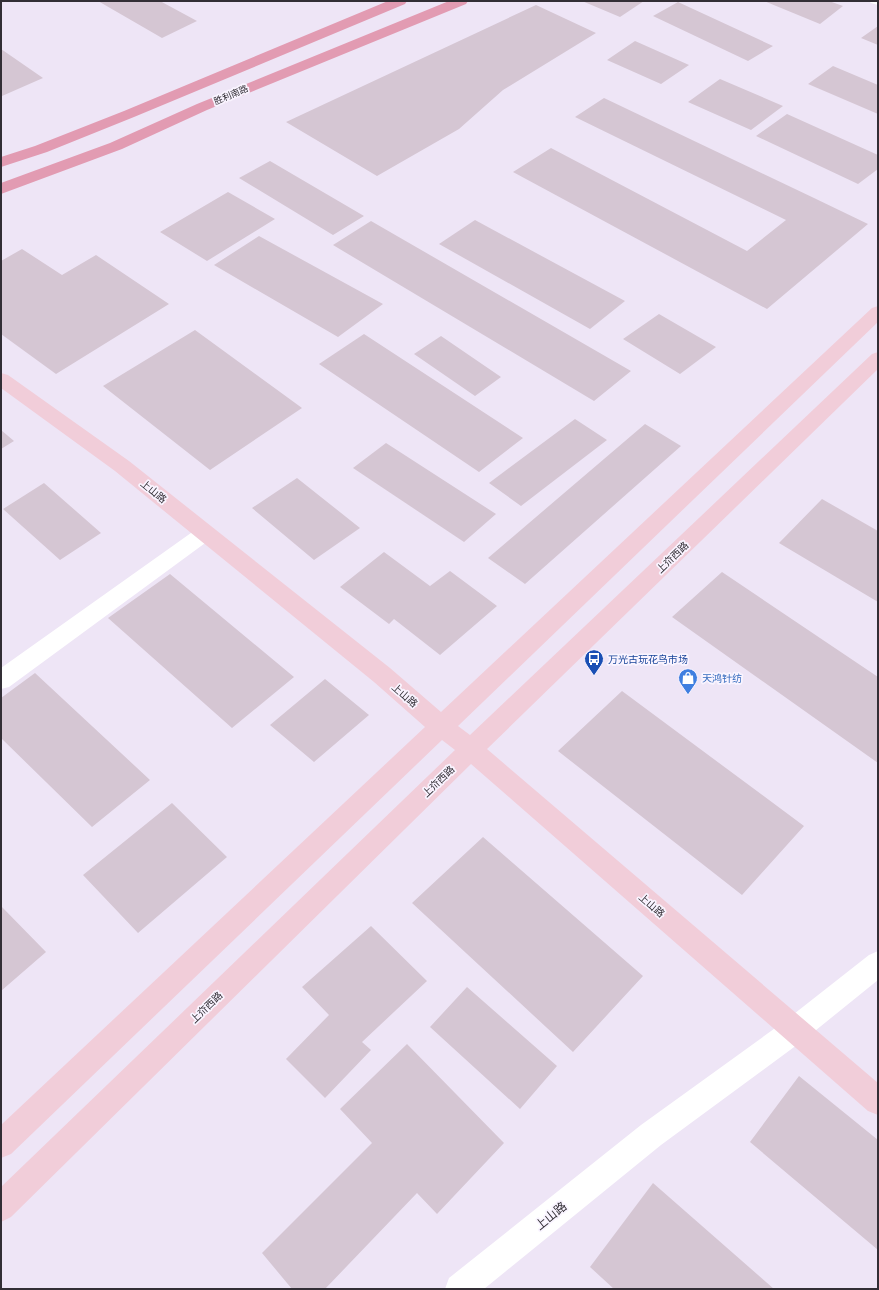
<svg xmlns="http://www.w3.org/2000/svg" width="879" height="1290" viewBox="0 0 879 1290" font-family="Inter,'Noto Sans SC',sans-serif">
<rect width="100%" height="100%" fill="#eee5f6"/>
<path fill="#d5c6d3" d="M 98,1 L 160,1 L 197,21 L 162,38 Z
M 582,1 L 644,1 L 620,17 Z
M 764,1 L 829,1 L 843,6 L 820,24 Z
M 678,2 L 773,46 L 748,61 L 653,16 Z
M 536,5 L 596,33 L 503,90 L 459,129 L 377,176 L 286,122 Z
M 878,26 L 878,45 L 861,38 Z
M 635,41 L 689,65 L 661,84 L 607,60 Z
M 1,49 L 43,78 L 2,96 Z
M 833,66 L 878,85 L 878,114 L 808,84 Z
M 720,79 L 783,106 L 751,130 L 688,102 Z
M 604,98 L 814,198 L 868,224 L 767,309 L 513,172 L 551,148 L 747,251 L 786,220 L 575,117 Z
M 787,114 L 878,155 L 878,169 L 858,184 L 756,136 Z
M 270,161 L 364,216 L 333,235 L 239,178 Z
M 228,192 L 275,219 L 207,261 L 160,232 Z
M 475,220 L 625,301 L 590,329 L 439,244 Z
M 371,221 L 631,371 L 594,401 L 333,245 Z
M 259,236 L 383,304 L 338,337 L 214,265 Z
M 22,249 L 62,275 L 96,255 L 169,304 L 56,374 L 1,334 L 1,261 Z
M 659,314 L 716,347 L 680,374 L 623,339 Z
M 195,330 L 302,408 L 210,470 L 103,386 Z
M 364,334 L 523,438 L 479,472 L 319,364 Z
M 441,336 L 501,377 L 475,396 L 414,354 Z
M 575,419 L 607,440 L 521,506 L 489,483 Z
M 645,424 L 681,446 L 525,584 L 488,558 Z
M 1,430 L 14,441 L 1,449 Z
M 386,443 L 496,514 L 464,542 L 353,468 Z
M 297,478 L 360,528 L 314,560 L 252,508 Z
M 44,483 L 101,533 L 60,560 L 3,509 Z
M 822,499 L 878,531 L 878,602 L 779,543 Z
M 384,552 L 430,586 L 450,571 L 497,606 L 440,655 L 394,619 L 389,624 L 340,587 Z
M 722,572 L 878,677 L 878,763 L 672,617 Z
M 170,574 L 294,677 L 232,728 L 108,618 Z
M 35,673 L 150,780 L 92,827 L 1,738 L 1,698 Z
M 325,679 L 369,715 L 314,762 L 270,725 Z
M 622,691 L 804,826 L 742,895 L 558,751 Z
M 172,803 L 227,857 L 138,933 L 83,875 Z
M 483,837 L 643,976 L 573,1052 L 412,903 Z
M 1,906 L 46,952 L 1,991 Z
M 371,926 L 427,981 L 362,1042 L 371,1050 L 325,1098 L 286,1059 L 329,1015 L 302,987 Z
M 467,987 L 557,1066 L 520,1109 L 430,1027 Z
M 407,1044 L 504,1143 L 437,1214 L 417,1193 L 325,1289 L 292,1289 L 262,1253 L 372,1143 L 340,1109 Z
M 799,1076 L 878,1140 L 878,1250 L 750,1142 Z
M 653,1183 L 774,1289 L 614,1289 L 590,1267 Z"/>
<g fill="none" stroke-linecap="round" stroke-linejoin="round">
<path fill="#fff" fill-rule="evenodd" d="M 869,1 L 878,1 L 878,5 L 871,3 Z"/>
<path fill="#fff" fill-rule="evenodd" d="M 205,525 L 212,528 L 215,533 L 212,538 L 9,687 L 1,689 L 1,668 L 198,528 Z
M 878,951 L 878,980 L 805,1039 L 661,1145 L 484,1289 L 445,1289 L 449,1278 L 641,1125 L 785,1021 L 869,955 Z"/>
<path fill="#f1cdd9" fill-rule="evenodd" d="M 878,306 L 878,322 L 458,726 L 470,735 L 872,354 L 878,352 L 878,369 L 487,749 L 878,1083 L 878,1115 L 868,1111 L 471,764 L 11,1217 L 1,1222 L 1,1187 L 455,750 L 442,740 L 11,1154 L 1,1158 L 1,1125 L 425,727 L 374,682 L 115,471 L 1,388 L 1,373 L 8,375 L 129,461 L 390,668 L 441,712 L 872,308 Z"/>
<path fill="#e29bb2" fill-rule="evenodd" d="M 388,1 L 407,1 L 405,4 L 134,117 L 47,152 L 1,167 L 1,157 L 35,146 L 124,111 Z
M 449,1 L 468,1 L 466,4 L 207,110 L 122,149 L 1,194 L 1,183 L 110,143 L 197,104 Z"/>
</g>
<defs>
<symbol id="bus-pin" viewBox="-11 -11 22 30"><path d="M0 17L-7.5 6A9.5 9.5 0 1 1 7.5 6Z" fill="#1a4fb4" stroke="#f9f4ff"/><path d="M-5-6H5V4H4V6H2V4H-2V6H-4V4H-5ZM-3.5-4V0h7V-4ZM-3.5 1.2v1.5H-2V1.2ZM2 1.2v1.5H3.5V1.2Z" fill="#fff"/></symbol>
<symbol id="shop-pin" viewBox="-11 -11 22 30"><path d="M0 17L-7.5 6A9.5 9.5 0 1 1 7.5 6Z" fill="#3f7fe0" stroke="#f9f4ff"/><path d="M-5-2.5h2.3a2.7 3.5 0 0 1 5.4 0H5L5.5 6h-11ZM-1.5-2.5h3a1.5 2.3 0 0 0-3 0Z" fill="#fff"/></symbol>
</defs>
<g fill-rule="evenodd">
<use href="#bus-pin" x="583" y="648" width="22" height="30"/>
<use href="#shop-pin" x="677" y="667" width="22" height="30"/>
</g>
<g text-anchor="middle" stroke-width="3.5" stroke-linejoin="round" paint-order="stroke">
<g font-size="9" fill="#322e35" stroke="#f9f4ff">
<text transform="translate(231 95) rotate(-23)" y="3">胜利南路</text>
</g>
<g font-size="10" fill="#322e35" stroke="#f9f4ff">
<text transform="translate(154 491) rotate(39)" y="4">上山路</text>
<text transform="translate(672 557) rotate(-44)" y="4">上夼西路</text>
<text transform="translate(405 695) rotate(41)" y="4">上山路</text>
<text transform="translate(438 781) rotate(-44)" y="4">上夼西路</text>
<text transform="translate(652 905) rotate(41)" y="4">上山路</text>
<text transform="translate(206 1007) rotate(-44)" y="4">上夼西路</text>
</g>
<g font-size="10" fill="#164399" stroke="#f9f4ff" text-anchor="start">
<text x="608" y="663">万光古玩花鸟市场</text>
</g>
<g font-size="10" fill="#366cbe" stroke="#f9f4ff" text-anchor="start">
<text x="702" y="682">天鸿针纺</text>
</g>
<g font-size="12" fill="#322e35" stroke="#f9f4ff">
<text transform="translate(551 1216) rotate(-39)" y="4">上山路</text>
</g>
</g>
<rect width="879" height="1290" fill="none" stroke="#322e35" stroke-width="4"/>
</svg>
